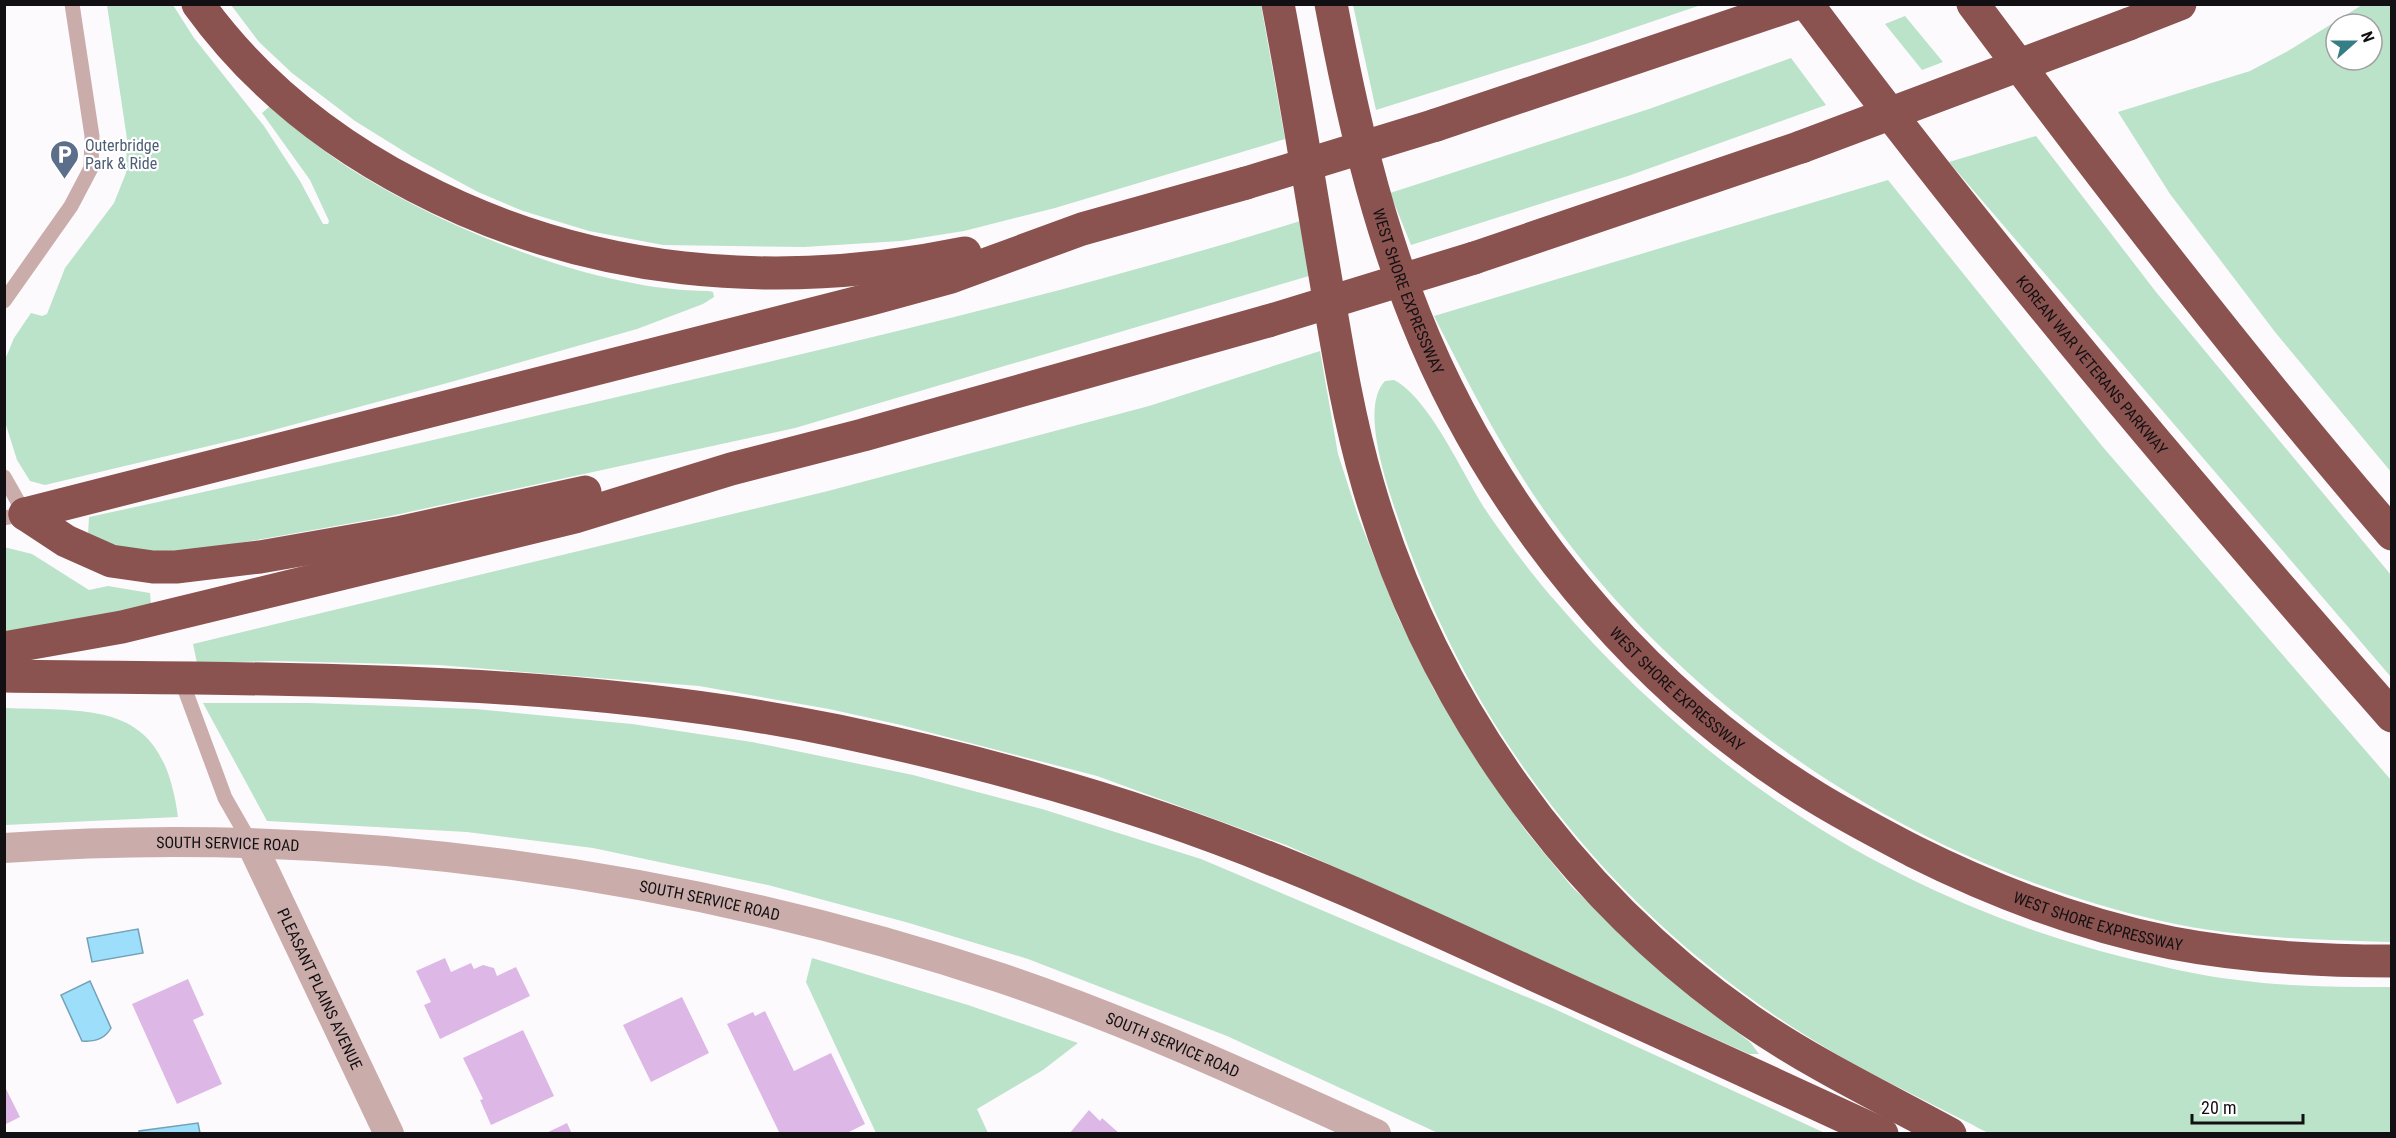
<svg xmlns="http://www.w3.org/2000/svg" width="2396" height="1138" viewBox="0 0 2396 1138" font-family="'Roboto Condensed',sans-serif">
<rect width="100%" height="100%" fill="#fdfafe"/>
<path fill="#bae3c9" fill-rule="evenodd" d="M 107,5 L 173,5 L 194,38 L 264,126 L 300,181 L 323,224 L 328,224 L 329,221 L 310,180 L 262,113 L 269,107 C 295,127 321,150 349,168 C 443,228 596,291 709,291 L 713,292 L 714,297 L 703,304 L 637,329 L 451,382 L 255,435 L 45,485 L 30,481 L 17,460 L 5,422 L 4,362 L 14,338 L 31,313 L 42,316 L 47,314 L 65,268 L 114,203 L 126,173 L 127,139 Z
M 231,5 L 1261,5 L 1285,139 L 1055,208 L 964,231 L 901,241 L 804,247 L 663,245 L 589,231 L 523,211 L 478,192 L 413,157 L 355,121 L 292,73 L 259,42 Z
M 1353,5 L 1353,4 L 1701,5 L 1589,43 L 1376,110 Z
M 2362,5 L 2391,5 L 2391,472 L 2275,332 L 2170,194 L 2118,112 L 2250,71 L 2288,51 ZM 2336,24 L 2372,24 L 2372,60 L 2336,60 Z
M 1905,16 L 1943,62 L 1922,70 L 1885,24 Z
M 1791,58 L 1826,105 L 1628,176 L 1411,245 L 1390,193 L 1649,109 Z
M 2036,136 L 2156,292 L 2391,575 L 2391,677 L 1949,162 Z
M 1888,180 L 2102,446 L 2391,780 L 2391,942 C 2315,940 2236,938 2161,921 C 1918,865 1695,720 1549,517 C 1505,456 1468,383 1434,316 Z
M 1300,221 L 1309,276 L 795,428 L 386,517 L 183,553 L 121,550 L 88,535 L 89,517 C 243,484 395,449 548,413 C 800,355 1053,298 1300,221 Z
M 1320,351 L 1338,454 L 1359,519 L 1398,617 L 1434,690 L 1481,766 L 1526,831 L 1572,887 L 1688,995 L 1750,1042 L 1759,1054 L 1749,1054 L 1286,845 L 1097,776 L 901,725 L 829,709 L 699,686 L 438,665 L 274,661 L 197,663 L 193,644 L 828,491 L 1149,406 Z
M 1394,380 C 1431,399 1465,480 1489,515 C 1510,545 1533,576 1557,603 C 1706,777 1901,901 2123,957 C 2161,966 2199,976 2238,980 C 2289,987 2340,987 2391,987 L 2391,1133 C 2294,1133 2196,1133 2098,1133 C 2071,1133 2045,1133 2019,1133 C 2010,1133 1999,1135 1990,1133 C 1982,1131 1972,1124 1965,1121 C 1939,1108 1914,1095 1888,1082 C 1652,963 1479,762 1396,512 C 1386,482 1360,407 1385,381 Z
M 4,547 L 32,554 L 89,590 L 108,586 L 150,593 L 151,604 L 114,613 L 5,632 Z
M 203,703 L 310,703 L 475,709 L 632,724 L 752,742 L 913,775 L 1042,809 L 1201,859 L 1548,1006 L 1825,1133 L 1438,1133 L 1227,1036 L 1028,959 L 909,923 L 768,885 L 593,848 L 467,832 L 267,821 Z
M 5,708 C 99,711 163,702 178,817 L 5,825 Z
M 812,958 L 968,1005 L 1078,1043 L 1043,1070 L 977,1109 L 988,1133 L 876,1133 L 806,982 Z"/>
<path fill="#9ddffb" stroke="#74a1b5" stroke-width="1.5" d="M 138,929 L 143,953 L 92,962 L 87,938 Z
M 90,981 L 111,1028 C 105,1039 94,1042 82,1041 L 61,995 Z
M 198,1123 L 200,1133 L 139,1133 L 139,1131 Z"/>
<path fill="#ddb8e7" d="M 445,958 L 451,972 L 471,963 L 474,969 L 483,965 L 494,968 L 497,976 L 516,967 L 530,996 L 440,1039 L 424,1005 L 431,1002 L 416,971 Z
M 188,979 L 204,1015 L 193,1020 L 222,1084 L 177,1104 L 132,1004 Z
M 682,997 L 709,1053 L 651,1082 L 623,1025 Z
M 765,1011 L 794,1071 L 831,1053 L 865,1124 L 845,1134 L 780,1134 L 727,1024 L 753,1012 L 755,1016 Z
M 523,1030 L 554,1096 L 491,1125 L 480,1100 L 483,1099 L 463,1058 Z
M 4,1085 L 20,1117 L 4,1125 Z
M 1089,1110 L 1100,1121 L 1102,1118 L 1120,1134 L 1069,1134 Z
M 567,1123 L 572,1134 L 544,1134 Z"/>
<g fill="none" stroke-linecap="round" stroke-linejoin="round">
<path stroke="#caadaa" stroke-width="15" d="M 4,301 L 71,206 L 91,168 L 92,136 L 72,4
M 4,477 L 25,514 L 4,518
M 181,679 L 225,798 L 252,845"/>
<g stroke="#caadaa" stroke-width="30">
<path id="s1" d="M 252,845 L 389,1134"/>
<path id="s2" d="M 4,848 C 338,824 685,873 1001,978 C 1129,1021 1252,1078 1376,1134"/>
</g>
<g stroke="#8b534f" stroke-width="33">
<path d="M 198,4 C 255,83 328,141 415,186 C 587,276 776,292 965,253"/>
<path d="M 1278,4 C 1296,98 1311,193 1327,287 C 1338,353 1349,420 1368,485 C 1430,699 1566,892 1749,1020 C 1813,1064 1882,1097 1950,1134"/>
<path id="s3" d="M 1331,4 C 1351,110 1375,216 1415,316 C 1492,510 1638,689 1817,798 C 1848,817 1881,834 1913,851 C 1995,892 2082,925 2172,943 C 2245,957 2318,961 2392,961"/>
<path id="s4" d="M 1807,4 C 1991,251 2189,485 2392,716"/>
<path d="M 1973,4 C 2108,185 2245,363 2392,534"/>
<path d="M 2129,24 L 2180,4"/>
<path d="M 1436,125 L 1795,4"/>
<path d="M 1474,258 L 1801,147"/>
<path d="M 25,514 L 871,299 L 951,277 L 1082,229 L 1246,183"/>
<path d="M 25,514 L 66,541 L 111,561 L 153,567 L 176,567 L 260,557 L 397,533 L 585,492"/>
<path d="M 4,648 L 122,627 L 575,517 L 731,469 L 863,435 L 1268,321"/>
<path d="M 4,676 C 284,680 563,674 838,731 C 947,754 1055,782 1161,818 C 1285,860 1405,915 1524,970 C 1643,1024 1763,1079 1882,1134"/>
</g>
<path stroke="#8b534f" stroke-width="33" d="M 1801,147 L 2129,24
M 1246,183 L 1436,125
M 1268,321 L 1474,258"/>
</g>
<defs>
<symbol id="parking-pin" viewBox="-11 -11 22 30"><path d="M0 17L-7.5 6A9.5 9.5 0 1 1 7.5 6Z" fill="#5c6f8a" stroke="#fff"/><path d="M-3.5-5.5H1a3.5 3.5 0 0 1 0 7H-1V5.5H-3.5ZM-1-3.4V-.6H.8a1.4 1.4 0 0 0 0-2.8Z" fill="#fff"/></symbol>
</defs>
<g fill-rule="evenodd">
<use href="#parking-pin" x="48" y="138" width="33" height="45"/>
</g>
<g text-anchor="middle" stroke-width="4.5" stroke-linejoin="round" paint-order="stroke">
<g font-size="16" fill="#4e5e75" stroke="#fff" text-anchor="start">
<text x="85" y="151">Outerbridge<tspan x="85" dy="18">Park &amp; Ride</tspan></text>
</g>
<g font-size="16" fill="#131013" stroke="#fff">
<text dy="6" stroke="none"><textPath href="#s3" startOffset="298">WEST SHORE EXPRESSWAY</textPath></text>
<text dy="6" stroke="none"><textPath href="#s4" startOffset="460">KOREAN WAR VETERANS PARKWAY</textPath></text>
<text dy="6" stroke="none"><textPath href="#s3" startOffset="784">WEST SHORE EXPRESSWAY</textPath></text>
<text dy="6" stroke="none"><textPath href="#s2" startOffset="224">SOUTH SERVICE ROAD</textPath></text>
<text dy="6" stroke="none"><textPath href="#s2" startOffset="710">SOUTH SERVICE ROAD</textPath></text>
<text dy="6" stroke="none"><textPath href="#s3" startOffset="1270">WEST SHORE EXPRESSWAY</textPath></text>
<text dy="6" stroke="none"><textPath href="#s1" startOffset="159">PLEASANT PLAINS AVENUE</textPath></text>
<text dy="6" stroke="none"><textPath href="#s2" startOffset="1196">SOUTH SERVICE ROAD</textPath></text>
</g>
</g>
<rect width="2396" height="1138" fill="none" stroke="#131013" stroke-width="12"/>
<g transform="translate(2354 42) rotate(69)"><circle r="28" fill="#ffffff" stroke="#a19fa1" stroke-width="1.5"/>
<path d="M0-4.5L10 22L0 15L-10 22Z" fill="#367e86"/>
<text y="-9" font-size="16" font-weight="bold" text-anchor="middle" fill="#131013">N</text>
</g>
<path d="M2192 1114v9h111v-9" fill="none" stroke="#131013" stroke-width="3"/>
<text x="2201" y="1114" font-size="18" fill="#131013" stroke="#ffffff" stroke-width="4.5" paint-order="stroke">20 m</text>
</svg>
